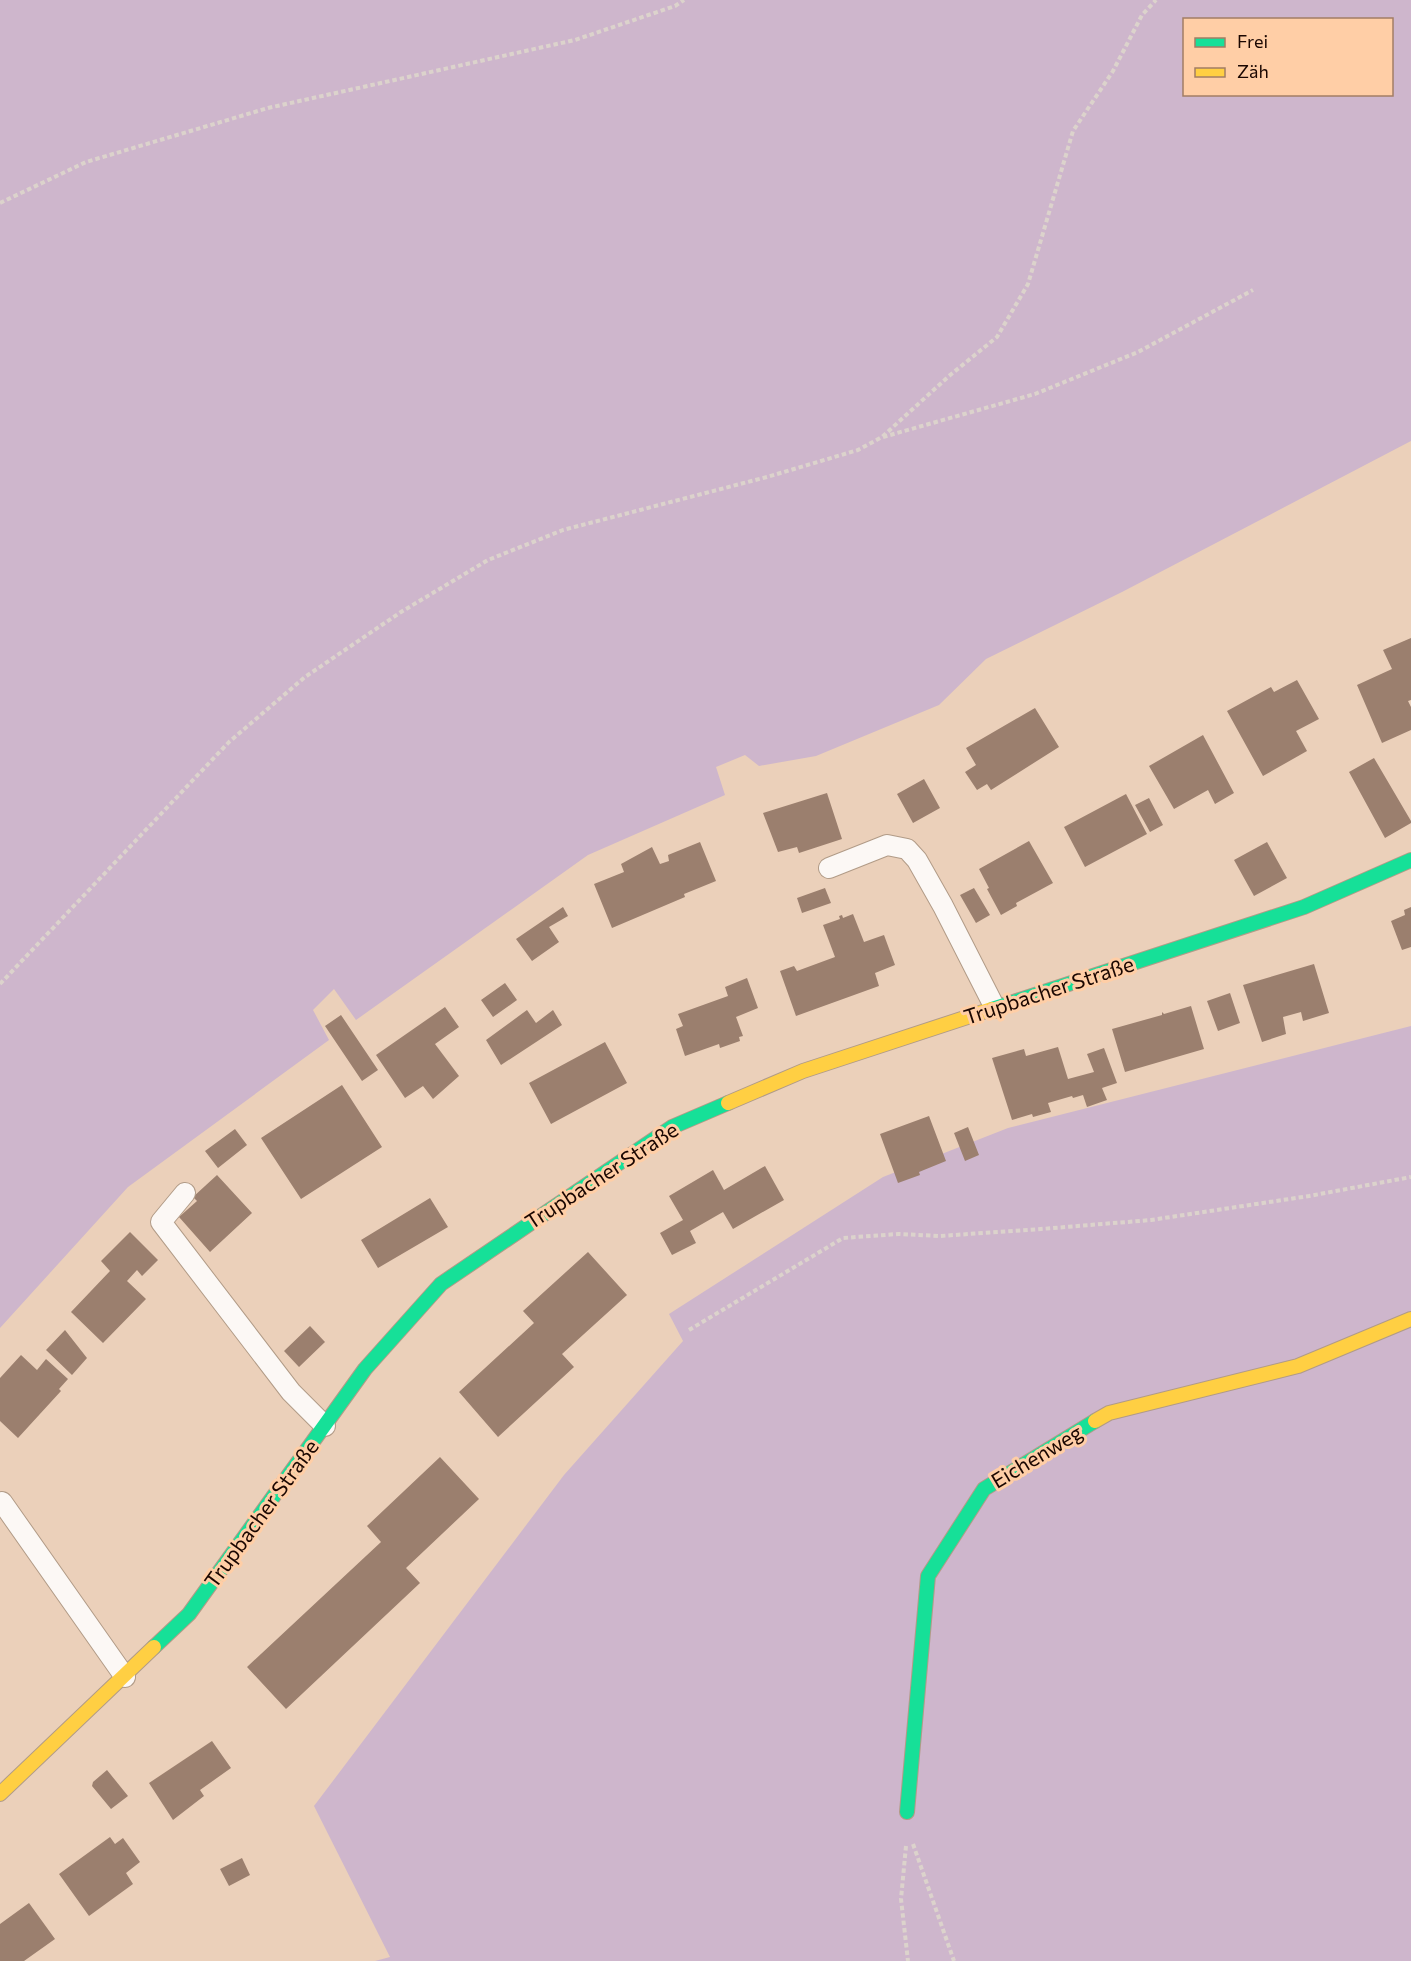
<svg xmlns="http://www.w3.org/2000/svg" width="1411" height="1961" viewBox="0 0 1411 1961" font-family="Commissioner,sans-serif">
<rect width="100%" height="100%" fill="#ebd0ba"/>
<path fill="#ceb6cc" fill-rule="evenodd" d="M 0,0 L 1411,0 L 1411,441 L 1122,592 L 986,659 L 939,705 L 816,756 L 759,766 L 745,755 L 716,767 L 725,795 L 588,855 L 356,1020 L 334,989 L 313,1010 L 329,1040 L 128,1187 L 0,1328 ZM 1184,20 L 1392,20 L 1392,94 L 1184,94 Z
M 1411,1026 L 1411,1961 L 375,1961 L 390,1957 L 314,1806 L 564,1475 L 683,1341 L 669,1314 L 883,1177 L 1008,1128 Z"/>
<path fill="#9b7f6e" d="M 1411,638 L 1411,700 L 1408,701 L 1411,707 L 1411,730 L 1382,743 L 1357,685 L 1392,669 L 1383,650 Z
M 1297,680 L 1319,719 L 1296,731 L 1307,751 L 1263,776 L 1227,711 L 1271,687 L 1274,692 Z
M 1035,708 L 1059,747 L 991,790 L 987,784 L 977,790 L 965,772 L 976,765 L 966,748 Z
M 1203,735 L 1234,793 L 1215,804 L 1208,790 L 1174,809 L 1149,766 Z
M 1374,758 L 1411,821 L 1411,823 L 1385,838 L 1349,772 Z
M 924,779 L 940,808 L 913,823 L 897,794 Z
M 827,793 L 842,839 L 799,853 L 797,847 L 778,852 L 763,813 Z
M 1126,794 L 1147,834 L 1085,867 L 1064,827 Z
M 1149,798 L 1163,825 L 1150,832 L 1135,805 Z
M 1029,841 L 1053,883 L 1016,903 L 1017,906 L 1001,915 L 987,889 L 989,888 L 979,869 Z
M 700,842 L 716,881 L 684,894 L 685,897 L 612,928 L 594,884 L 624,872 L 621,864 L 652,847 L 660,864 L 669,861 L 668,855 Z
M 1267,842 L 1287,878 L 1254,896 L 1234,860 Z
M 825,888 L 831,903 L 802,913 L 797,898 Z
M 974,888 L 990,915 L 976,923 L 960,895 Z
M 563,907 L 568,916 L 549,927 L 559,942 L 532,961 L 516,939 Z
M 1411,907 L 1411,947 L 1402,950 L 1391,921 L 1405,915 L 1404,910 Z
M 853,914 L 864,942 L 884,935 L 895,965 L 875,973 L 879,986 L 796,1016 L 780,971 L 794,966 L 797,971 L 835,957 L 823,925 L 840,919 L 839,916 L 842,915 L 843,918 Z
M 1314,964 L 1329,1013 L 1303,1021 L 1301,1012 L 1283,1017 L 1286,1034 L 1262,1042 L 1243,985 Z
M 747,978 L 758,1008 L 736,1017 L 743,1036 L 739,1037 L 740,1041 L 720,1048 L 719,1044 L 685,1056 L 676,1029 L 683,1026 L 678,1014 L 728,996 L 725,987 Z
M 505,983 L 517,1000 L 493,1017 L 481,1000 Z
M 1230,993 L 1240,1023 L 1218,1031 L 1207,1001 Z
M 1191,1006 L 1204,1049 L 1125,1072 L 1112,1029 L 1162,1015 L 1162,1012 L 1164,1014 Z
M 445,1007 L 459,1027 L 435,1044 L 459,1076 L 433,1099 L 423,1086 L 405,1098 L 376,1055 Z
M 527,1010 L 536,1023 L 553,1010 L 562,1025 L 501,1065 L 486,1040 Z
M 341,1015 L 378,1070 L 362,1081 L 325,1026 Z
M 605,1042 L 627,1083 L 551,1124 L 529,1083 Z
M 1058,1047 L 1068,1079 L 1094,1072 L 1087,1054 L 1104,1048 L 1117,1083 L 1102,1088 L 1107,1100 L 1087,1107 L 1083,1095 L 1073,1098 L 1072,1096 L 1048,1103 L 1051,1112 L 1033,1117 L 1032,1114 L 1012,1120 L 992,1058 L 1024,1049 L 1026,1056 Z
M 342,1085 L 382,1147 L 301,1199 L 261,1138 Z
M 929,1116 L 946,1161 L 919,1172 L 920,1175 L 898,1183 L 880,1134 Z
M 968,1127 L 979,1155 L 965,1161 L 954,1133 Z
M 235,1129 L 247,1145 L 218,1168 L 205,1151 Z
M 765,1166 L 784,1200 L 733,1229 L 723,1212 L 690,1231 L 696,1243 L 672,1255 L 660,1233 L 683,1220 L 669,1196 L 713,1170 L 724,1190 Z
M 217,1175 L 252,1213 L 210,1252 L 179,1217 L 197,1201 L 193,1197 Z
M 430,1198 L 448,1227 L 378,1268 L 361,1240 Z
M 130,1232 L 158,1260 L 142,1276 L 137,1270 L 127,1281 L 146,1299 L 103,1343 L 71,1312 L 110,1271 L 101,1261 Z
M 588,1252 L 627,1295 L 562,1354 L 574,1367 L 498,1437 L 459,1392 L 534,1323 L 523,1311 Z
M 310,1326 L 325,1342 L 299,1367 L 284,1351 Z
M 65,1330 L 87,1358 L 72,1375 L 46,1350 Z
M 21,1355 L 37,1370 L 46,1359 L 68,1379 L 59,1389 L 61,1391 L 18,1438 L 0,1421 L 0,1378 Z
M 440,1457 L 479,1499 L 406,1568 L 420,1583 L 286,1709 L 247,1667 L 381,1542 L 367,1526 Z
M 212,1741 L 231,1768 L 200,1790 L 204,1796 L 173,1820 L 149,1783 Z
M 107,1770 L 128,1796 L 111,1809 L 92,1786 L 93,1782 Z
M 110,1837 L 115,1844 L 123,1838 L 140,1862 L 126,1873 L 133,1884 L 89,1916 L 59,1874 Z
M 242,1858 L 250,1875 L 229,1886 L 220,1869 Z
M 29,1903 L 55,1939 L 24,1961 L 0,1961 L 0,1924 Z"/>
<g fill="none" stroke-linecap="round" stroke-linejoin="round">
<defs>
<path id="lane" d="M 829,868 L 887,845 L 907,849 L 917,860 L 943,906 L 995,1008
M 185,1193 L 161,1222 L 291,1392 L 325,1426
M 2,1502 L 125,1677"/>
<path id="fast" d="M 992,1009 L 1304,907 L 1411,860
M 154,1647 L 189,1614 L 365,1369 L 441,1284 L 672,1127 L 728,1103
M 907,1812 L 928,1576 L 984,1489 L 1095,1421"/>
<path id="slow" d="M 728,1103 L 803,1071 L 992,1009
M 1095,1421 L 1109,1413 L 1298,1366 L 1411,1319
M 0,1794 L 154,1647"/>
</defs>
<use href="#lane" stroke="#b19b87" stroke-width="22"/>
<use href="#fast" stroke="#b19b87" stroke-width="16"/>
<use href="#slow" stroke="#b19b87" stroke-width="16"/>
<path stroke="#dcd3cc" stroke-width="4" stroke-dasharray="4.5 3" stroke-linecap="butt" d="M 0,203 L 86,162 L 268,108 L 575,40 L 675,6 L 684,0
M 883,437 L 1035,394 L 1138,352 L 1253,290
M 0,984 L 229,742 L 305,677 L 401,612 L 488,560 L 563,530 L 767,477 L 858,450 L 882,437 L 949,376 L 997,337 L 1028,284 L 1073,131 L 1113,71 L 1142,15 L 1156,0
M 689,1330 L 843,1238 L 898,1234 L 940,1236 L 1041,1229 L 1151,1220 L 1309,1196 L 1411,1177
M 913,1844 L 954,1961
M 906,1846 L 901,1899 L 908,1961"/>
<use href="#lane" stroke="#fcf8f5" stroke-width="20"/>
<use href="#fast" stroke="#16e098" stroke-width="14"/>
<use href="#slow" stroke="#ffcf43" stroke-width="14"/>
</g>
<g text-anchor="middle" stroke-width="6" stroke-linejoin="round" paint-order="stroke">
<g font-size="21" fill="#1a0600" stroke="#ffcea6">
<text transform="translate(1049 991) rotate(-18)" y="7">Trupbacher Straße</text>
<text transform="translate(602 1176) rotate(-33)" y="7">Trupbacher Straße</text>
<text transform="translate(1037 1457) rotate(-31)" y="7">Eichenweg</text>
<text transform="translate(262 1514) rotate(-54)" y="7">Trupbacher Straße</text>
</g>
</g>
<rect x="1183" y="18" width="210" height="78" fill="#ffcea6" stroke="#a37e64" stroke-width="1.5"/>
<rect x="1195" y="38" width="30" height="9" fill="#16e098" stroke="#a37e64" stroke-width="1.5"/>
<text x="1237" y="48" font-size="18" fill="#1a0600">Frei</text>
<rect x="1195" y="68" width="30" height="9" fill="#ffcf43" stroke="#a37e64" stroke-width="1.5"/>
<text x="1237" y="78" font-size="18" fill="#1a0600">Zäh</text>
</svg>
